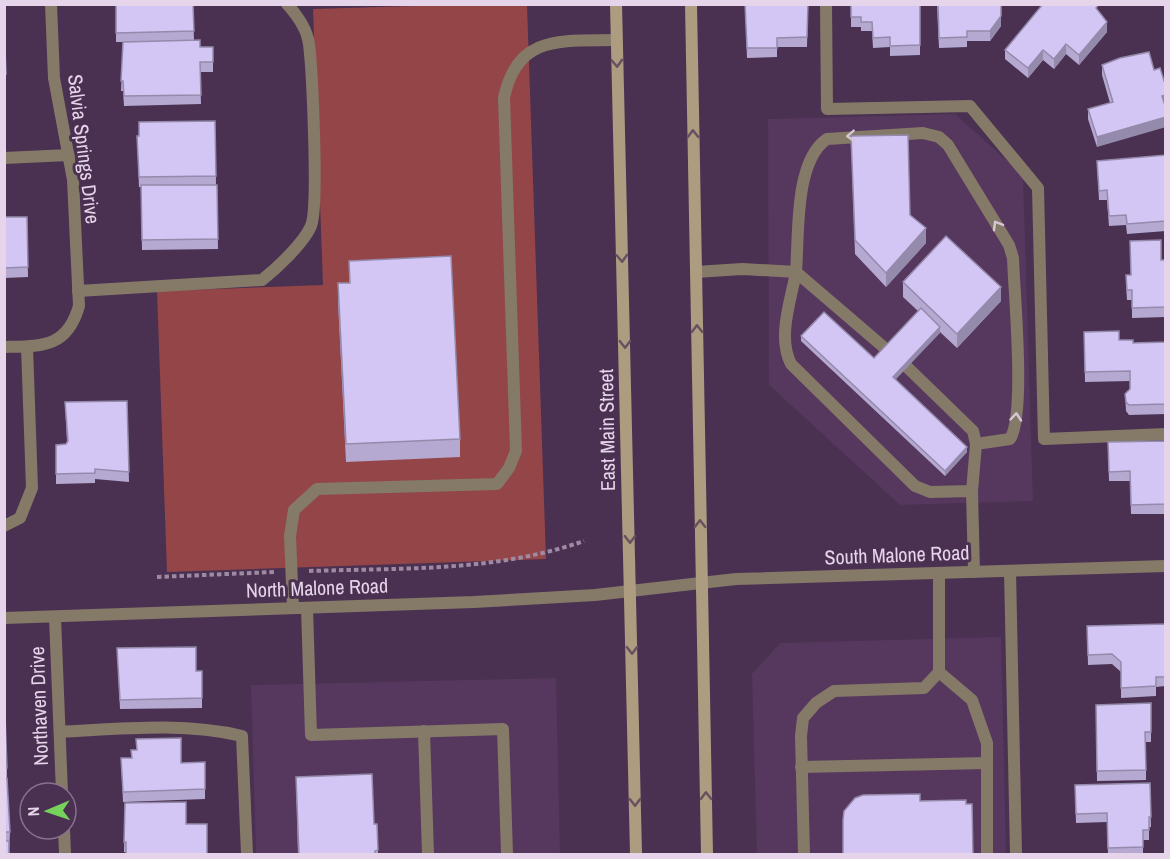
<svg xmlns="http://www.w3.org/2000/svg" width="1170" height="859" font-family="'Archivo Narrow',sans-serif">
<style>
.built{fill:#56375e}
.green{fill:#934548}
.lines{fill:none;stroke-linecap:round;stroke-linejoin:round}
.path{stroke:#9f8aa4;stroke-width:4;stroke-dasharray:4.5 3;stroke-linecap:butt}
.service{stroke:#857968;stroke-width:12}
.minor{stroke:#857968;stroke-width:12}
.tertiary{stroke:#857968;stroke-width:12}
.secondary{stroke:#ad9c80;stroke-width:12}
.wall{fill:#b5a9d2}
.shaded-wall{fill:#948aab}
.building{fill:#d3c5f4;stroke:#948aab;stroke-width:1.5}
.oneway{stroke:#68505f}
.oneway2{stroke:#d7c7d6}
.labels{text-anchor:middle;stroke-width:6;stroke-linejoin:round;paint-order:stroke}
.street-label{font-size:20px;fill:#e6d5ea;stroke:#4a3051}
</style>
<rect width="100%" height="100%" fill="#4a3051"/>
<g class="built">
<path d="M955 114 1023 175 1033 501 900 505 769 385 768 119Z"/>
<path d="M1001 637 1006 854H757L752 674 780 643Z"/>
<path d="M556 678 560 854H256L251 685Z"/>
</g>
<path class="green" d="M446 5H527L546 559 167 572 157 291 323 285 313 9Z"/>
<g class="lines">
<g class="path">
<path d="M309 571C401 568 495 572 584 541"/>
<path d="M157 577 274 572"/>
</g>
<g class="service">
<path d="M826 4 827 109 970 106 1038 188 1044 439 1166 434"/>
<path d="M4 158 69 155"/>
<path d="M696 272 742 269 796 272C791 300 777 337 791 364L915 486 930 492 972 491 974 572"/>
<path d="M78 291 262 280C277 268 303 244 311 226 319 208 312 69 309 44 307 29 297 15 287 4"/>
<path d="M887 350 796 272C799 236 794 161 827 139L923 133 939 137 948 145 1009 245 1013 258C1014 293 1026 415 1010 439L976 444"/>
<path d="M907 367 973 431 976 444 972 491"/>
<path d="M4 526 20 518 32 488 27 347"/>
<path d="M1010 571 1016 854"/>
<path d="M939 573V672L972 700 987 743V854"/>
<path d="M293 608 290 536 294 510 317 489 497 484 509 468 516 451 504 98C517 34 562 41 616 40"/>
<path d="M307 608 311 735 503 729 507 854"/>
<path d="M424 731 428 854"/>
<path d="M60 732C121 729 182 722 242 736L247 854"/>
<path d="M801 767 987 763"/>
<path d="M804 854 801 736 803 718 816 703 834 691 924 688 939 672"/>
</g>
<g class="minor">
<path d="M4 347C42 346 67 348 79 306L73 180 54 78 51 4"/>
<path d="M55 617 62 793"/>
<path d="M64 829 65 854"/>
</g>
<path class="tertiary" d="M4 618 474 602 595 595 736 579 1166 566"/>
<g class="secondary">
<path d="M616 4 636 854"/>
<path d="M691 4 707 854"/>
</g>
</g>
<g class="wall">
<path d="M116 4H193L194 41 200 47H213V72H200L201 104 124 106 123 91H121L123 42H116Z"/>
<path d="M745 4H808L807 47H777V57L747 58Z"/>
<path d="M851 4H920V55L890 56V47L873 48 872 31H861V27H851Z"/>
<path d="M937 4 1001 26 990 41H967V47L939 48Z"/>
<path d="M1099 13 1107 32 1079 65 1066 54 1054 69 1043 60 1028 78 1005 59V50Z"/>
<path d="M4 25 6 84H4Z"/>
<path d="M1102 65 1154 70 1166 87V105L1097 147 1088 119V109L1110 103 1102 75Z"/>
<path d="M215 121 216 185H217L218 249 142 250 141 187H139L137 136Z"/>
<path d="M851 136 910 215 926 243 886 287 855 254Z"/>
<path d="M1166 155V231L1127 234 1126 225 1109 226 1107 200H1099L1097 161Z"/>
<path d="M4 217H27L28 277 4 278Z"/>
<path d="M1161 260H1166V317L1132 318V300H1127L1126 285 1131 275Z"/>
<path d="M349 261 460 439V457L346 462 338 302V283H349Z"/>
<path d="M903 282 1001 301 957 348 940 332 895 380 967 452 945 476 801 341V336L874 358 918 311 903 297Z"/>
<path d="M1084 332 1133 343 1166 342V414L1129 415 1126 411 1125 394 1130 389V381L1085 382Z"/>
<path d="M127 401 129 482 95 479V483L56 484V445L66 444 67 442 65 402Z"/>
<path d="M1166 441V514H1131L1130 481H1109L1108 442Z"/>
<path d="M1166 624 1165 686 1156 687V696L1121 698V672L1112 664 1088 665 1087 626Z"/>
<path d="M117 648 196 671H202V708L120 709Z"/>
<path d="M1151 703V742H1146V780L1097 781 1096 705Z"/>
<path d="M4 715 7 768V778H4Z"/>
<path d="M121 758H131L181 763 205 762V799L123 802Z"/>
<path d="M296 777 374 824H377L378 855H298Z"/>
<path d="M4 778 10 832 9 854 4 855Z"/>
<path d="M1150 783 1151 827H1149V840H1143V855H1108L1107 822 1076 823 1075 785Z"/>
<path d="M125 803 186 824 126 852H124Z"/>
</g>
<g class="shaded-wall">
<path d="M1001 16V26L990 41V31Z"/>
<path d="M1107 22V32L1079 65V55Z"/>
<path d="M1066 44V54L1054 69V59Z"/>
<path d="M1043 50V60L1028 78V68Z"/>
<path d="M1166 95V105L1162 106V96Z"/>
<path d="M1166 117V127L1097 147V137Z"/>
<path d="M926 228V243L886 287V273Z"/>
<path d="M1001 287V301L957 348V334Z"/>
<path d="M940 327V333L893 382V377Z"/>
<path d="M967 447V452L945 476V471Z"/>
</g>
<g class="building">
<path d="M116 4H193L194 31 116 33Z"/>
<path d="M745 4H808L807 37 777 38V48H747Z"/>
<path d="M851 4H920V45L890 46V37L873 38 872 22H861V17H851Z"/>
<path d="M938 4H1001V16L990 31H967V37L939 38Z"/>
<path d="M1043 4H1099L1096 8 1107 22 1079 55 1066 44 1054 59 1043 50 1028 68 1005 50Z"/>
<path d="M4 25 6 74H4Z"/>
<path d="M200 40V47H213V62H200L201 95 124 96 123 81H121L123 42Z"/>
<path d="M1149 52 1154 70 1160 68 1166 87V95L1162 96 1166 109V117L1097 137 1088 109 1113 102 1102 65 1120 58Z"/>
<path d="M215 121 216 176 139 177 137 136H139V122Z"/>
<path d="M908 135 910 215 926 228 886 273 855 240 851 136Z"/>
<path d="M1166 155V221L1127 224 1126 215 1109 216 1107 190 1099 191 1097 161Z"/>
<path d="M141 185H217L218 239 142 240Z"/>
<path d="M4 217H27L28 267 4 268Z"/>
<path d="M946 236 1001 287 957 334 903 282Z"/>
<path d="M1161 240V260H1166V307L1132 308V290H1127L1126 275H1131L1130 241Z"/>
<path d="M451 256 460 439 346 444 338 283H350L349 261Z"/>
<path d="M921 308 940 327 893 377 967 447 945 471 801 336 824 312 874 358Z"/>
<path d="M1119 331V340H1133V343L1166 342V404L1129 405 1126 402 1125 394 1130 389V371L1085 372 1084 332Z"/>
<path d="M127 401 129 472 95 469V473L56 474V445L66 444 68 441 65 402Z"/>
<path d="M1166 441V504L1131 505 1130 471 1109 472 1108 442Z"/>
<path d="M1166 624V656H1165V677H1156V686L1121 688V662L1112 654 1088 655 1087 626Z"/>
<path d="M196 647V671H202V698L120 700 117 648Z"/>
<path d="M1151 703V732H1145L1146 770 1097 771 1096 705Z"/>
<path d="M4 715H5L7 768H4Z"/>
<path d="M181 738V763L205 762V789L123 792 121 758H132L131 750H137L136 739Z"/>
<path d="M372 774 374 824H377L378 850 375 851V855H299L296 777Z"/>
<path d="M4 778H7L10 832H4Z"/>
<path d="M1150 783 1151 817H1149V830H1143V847L1108 848 1107 813 1076 814 1075 785Z"/>
<path d="M920 794V801L966 800V804H972L973 855H843V820L844 811 855 798 863 795Z"/>
<path d="M186 802V824H207V855H126V842H124L125 803Z"/>
<path d="M4 841H9V854L12 855H4Z"/>
</g>
<defs><path id="oneway-chevron" d="M-2-3.5L2.5 0L-2 3.5" fill="none" stroke-width="1.6" stroke-linecap="round" stroke-linejoin="round" transform="scale(1.5)"/></defs>
<g class="oneway">
<use href="#oneway-chevron" transform="translate(617 63) rotate(88)"/>
<use href="#oneway-chevron" transform="translate(693 134) rotate(-91)"/>
<use href="#oneway-chevron" transform="translate(622 258) rotate(88)"/>
<use href="#oneway-chevron" transform="translate(697 329) rotate(-91)"/>
<use href="#oneway-chevron" transform="translate(625 344) rotate(89)"/>
<use href="#oneway-chevron" transform="translate(700 524) rotate(-91)"/>
<use href="#oneway-chevron" transform="translate(630 539) rotate(89)"/>
<use href="#oneway-chevron" transform="translate(632 650) rotate(89)"/>
<use href="#oneway-chevron" transform="translate(706 796) rotate(-91)"/>
<use href="#oneway-chevron" transform="translate(635 802) rotate(89)"/>
</g>
<g class="oneway2">
<use href="#oneway-chevron" transform="translate(851 136) rotate(177)"/>
<use href="#oneway-chevron" transform="translate(997 225) rotate(-120)"/>
<use href="#oneway-chevron" transform="translate(1016 417) rotate(-85)"/>
</g>
<g class="labels">
<g class="street-label">
<text transform="translate(84 149) rotate(83)" y="7">Salvia Springs Drive</text>
<text transform="translate(607 430) rotate(-91)" y="7">East Main Street</text>
<text transform="translate(897 555) rotate(-2)" y="7">South Malone Road</text>
<text transform="translate(317 588) rotate(-2)" y="7">North Malone Road</text>
<text transform="translate(39 706) rotate(-92)" y="7">Northaven Drive</text>
</g>
</g>
<rect width="1170" height="859" fill="none" stroke="#e6d5ea" stroke-width="12"/>
<g transform="translate(48 811) rotate(268)"><circle r="28" fill="#4a3051" stroke="#88728e" stroke-width="1.5"/>
<path d="M0-4.5L10 22L0 15L-10 22Z" fill="#76d25a"/>
<text y="-9" font-size="16" font-weight="bold" text-anchor="middle" fill="#e6d5ea">N</text>
</g>
</svg>
